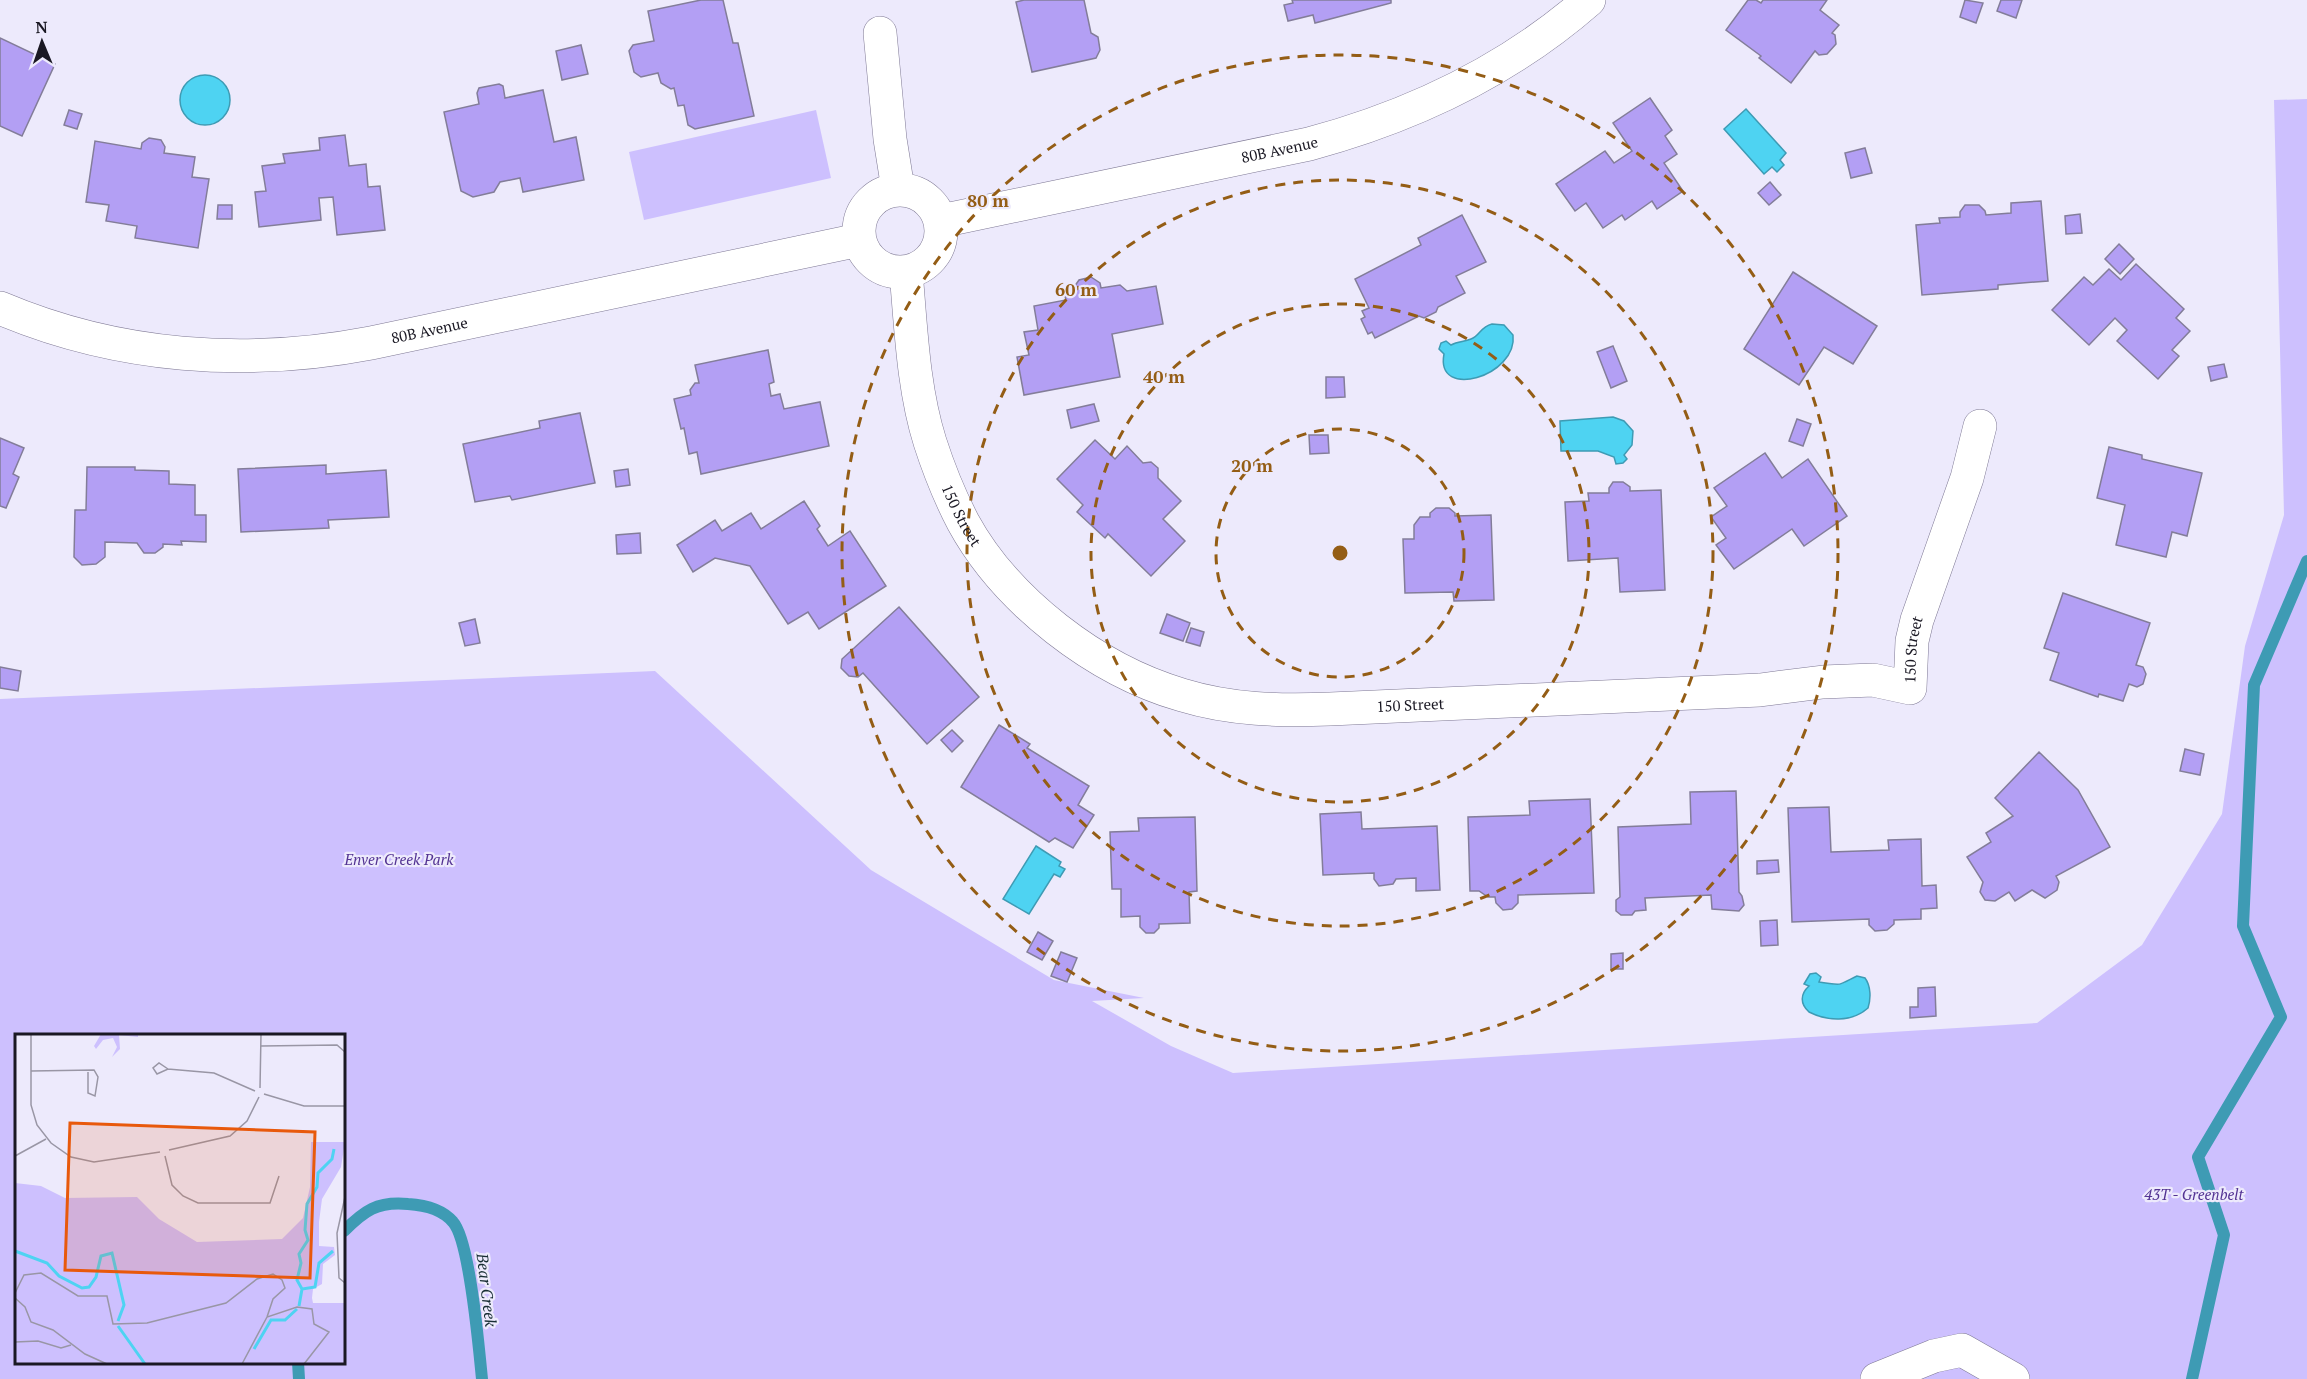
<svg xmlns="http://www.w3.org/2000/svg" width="2307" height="1379" font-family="'PT Serif',serif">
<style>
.green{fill:#cdc0fe;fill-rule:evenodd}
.water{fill:#4ed3f2;stroke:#3e9bb4;stroke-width:1.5}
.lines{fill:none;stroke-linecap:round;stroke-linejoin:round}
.stream{stroke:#3e9bb4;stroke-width:12}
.building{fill:#b39ff4;stroke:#837d99;stroke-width:1.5}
.minor-casing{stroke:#7e7894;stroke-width:34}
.minor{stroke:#fff;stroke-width:33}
.ring{fill:none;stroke:#945d15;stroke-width:3;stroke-dasharray:10 8}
.labels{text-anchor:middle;stroke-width:4.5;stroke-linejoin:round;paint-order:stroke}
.street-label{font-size:15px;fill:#1a1823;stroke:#edeafc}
.park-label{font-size:15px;font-style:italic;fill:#533393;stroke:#edeafc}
.water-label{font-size:16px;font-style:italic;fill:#182e34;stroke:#edeafc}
.inset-river{fill:none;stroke:#4ed3f2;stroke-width:3}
.inset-road{fill:none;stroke:#9996a5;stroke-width:1.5}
.view{fill:#e8590c;fill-opacity:0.15;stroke:#e8590c;stroke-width:3}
.inset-edge{fill:none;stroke:#1a1823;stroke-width:3}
.centre{fill:#945d15;stroke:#edeafc;stroke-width:3}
.ring-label{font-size:18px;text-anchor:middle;font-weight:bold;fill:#945d15;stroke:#edeafc;stroke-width:4.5;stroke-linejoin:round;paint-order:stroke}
</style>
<rect width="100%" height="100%" fill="#edeafc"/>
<g class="green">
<path d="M2307 99V1379H0V699L655 671 871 870 1054 980 1144 998 1092 1001 1171 1046 1233 1073 2037 1023 2142 945 2222 814 2245 646 2284 515 2274 100ZM16 1036H344V1362H16Z"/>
<path d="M816 110 831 178 644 220 629 152Z"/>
</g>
<g class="water">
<circle cx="205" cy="100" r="25"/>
<path d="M1746 109 1786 153 1780 160 1784 165 1777 172 1772 167 1764 174 1724 129Z"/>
<path d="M1492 324 1504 325 1513 335C1518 376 1435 401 1444 354L1439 349 1441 343 1446 341 1451 345C1458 341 1464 342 1471 339 1480 336 1480 327 1492 324Z"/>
<path d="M1613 417 1624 421 1633 431 1632 445 1624 455 1627 459 1623 463 1616 464 1614 457 1598 451H1561L1560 421Z"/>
<path d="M1036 846 1061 862 1059 866 1065 869 1060 877 1054 874 1029 914 1003 899Z"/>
<path d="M1816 973 1821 977 1819 982C1843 985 1835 987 1857 976L1865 978C1871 986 1871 999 1868 1008 1851 1023 1827 1021 1809 1012 1800 1004 1800 994 1809 986L1804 984 1810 974Z"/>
</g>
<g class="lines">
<g class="stream">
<path d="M344 1231C364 1211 377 1201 408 1204 424 1205 442 1209 453 1222 470 1241 479 1350 482 1379"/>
<path d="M298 1362 299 1379"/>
<path d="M2192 1379 2224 1235 2198 1157 2281 1017 2243 926 2254 685 2307 561"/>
</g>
</g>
<g class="building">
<path d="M701 0H723L733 43H738L754 116 695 129 688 125 684 105 678 106 674 88 671 89 661 83 658 73 641 77 634 72 629 51 633 45 654 41 648 11Z"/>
<path d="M1024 0H1084L1091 33 1098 37 1100 50 1096 58 1032 72 1016 2Z"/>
<path d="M1292 0H1391V3L1315 23 1313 15 1288 21 1284 5 1293 3Z"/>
<path d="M1748 0H1756L1761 3 1763 0H1827L1820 10 1839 25 1832 33 1835 35 1836 44 1827 54 1819 55 1815 51 1791 83 1759 58 1761 56 1726 30Z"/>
<path d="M1965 0 1983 3 1976 23 1960 17Z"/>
<path d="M2001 0H2022L2016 18 1997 11Z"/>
<path d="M0 38 55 64 22 136 0 126Z"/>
<path d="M581 45 588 74 562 80 556 51Z"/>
<path d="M499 84 503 86 505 98 543 90 554 142 576 137 584 180 523 192 520 178 500 182 494 192 473 197 461 191 444 112 479 104 477 93 479 88Z"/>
<path d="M1650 98 1672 130 1665 136 1677 154 1664 163 1683 191 1657 209 1652 201 1625 220 1622 215 1603 228 1586 203 1575 211 1556 184 1605 151 1614 163 1632 151 1613 123Z"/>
<path d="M69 110 82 114 77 129 64 125Z"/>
<path d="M345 135 349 166 366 164 368 187 380 186 385 230 337 235 333 197 319 198 321 220 259 227 255 192 266 191 262 166 285 163 283 154 320 150 319 138Z"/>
<path d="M149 138 161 140 165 147 164 153 195 157 192 177 209 179 198 248 135 238 137 226 106 221 109 205 86 202 95 141 141 149 142 143Z"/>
<path d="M1865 148 1872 173 1851 178 1845 153Z"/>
<path d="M1770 182 1781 195 1769 205 1758 193Z"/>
<path d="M2041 201 2048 281 1998 285V289L1922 295 1916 225 1940 223 1939 218 1960 217V212L1965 205H1979L1985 211 1986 215 2011 213V203Z"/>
<path d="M218 205H232V219H217Z"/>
<path d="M2080 214 2082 233 2066 234 2065 216Z"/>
<path d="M1462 215 1486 262 1456 276 1465 293 1438 307 1436 312 1424 318 1419 316 1375 338 1372 332 1368 334 1361 319 1365 317 1362 311 1369 308 1355 279 1421 245 1418 238Z"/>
<path d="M2119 244 2134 259 2120 274 2105 259Z"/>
<path d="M2136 264 2184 309 2176 318 2190 331 2172 350 2179 356 2158 379 2117 341 2127 330 2115 318 2089 345 2052 310 2084 277 2093 285 2109 269 2121 280Z"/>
<path d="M1793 272 1877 326 1853 364 1824 347 1799 385 1744 349Z"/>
<path d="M1091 277 1100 283 1101 288 1120 285 1127 291 1156 286 1163 324 1112 334 1120 377 1024 395 1017 357 1029 355 1024 332 1038 330 1034 306 1066 300 1065 296 1072 294V290L1079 280Z"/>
<path d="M1613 346 1627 381 1611 388 1597 352Z"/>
<path d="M768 350 774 382 769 384 771 396 780 394 784 409 820 402 829 446 701 474 697 452 689 454 684 428 681 429 674 399 691 395 690 390 695 383H699L695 365Z"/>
<path d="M2224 364 2227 377 2211 381 2208 367Z"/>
<path d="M1326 377H1344L1345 397 1326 398Z"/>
<path d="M1094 404 1099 421 1071 428 1067 410Z"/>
<path d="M580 413 595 483 512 500 510 496 475 502 463 444 540 428 539 421Z"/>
<path d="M1797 419 1811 424 1803 446 1789 441Z"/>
<path d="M1309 435H1328L1329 453 1310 454Z"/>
<path d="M0 438 24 448 13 474 19 477 6 508 0 506Z"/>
<path d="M1095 440 1115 459 1127 446 1143 463 1151 462 1158 468V478L1181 501 1163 519 1185 541 1151 576 1108 534 1105 538 1077 512 1083 505 1057 479Z"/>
<path d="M2109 447 2142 455V459L2202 473 2187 536 2172 532 2166 557 2116 545 2125 505 2097 498Z"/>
<path d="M1765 453 1782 478 1808 459 1847 516 1804 546 1792 529 1734 569 1716 545 1726 538 1711 517 1727 506 1714 488Z"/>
<path d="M326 465V474L386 470 389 517 328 520 329 528 241 532 238 469Z"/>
<path d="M87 467H135V470L169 471V484L195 485V515H206V542L181 541 182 545 163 544V547L155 553H144L137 543 105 542V557L96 564 82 565 74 557 75 510H86Z"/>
<path d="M628 469 630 485 616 487 614 471Z"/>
<path d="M1613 482H1623L1630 487V491L1661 490 1665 590 1620 592 1618 558 1568 561 1565 502 1589 501 1588 493H1609V488Z"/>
<path d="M804 501 820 526 817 529 828 546 850 531 886 586 819 629 808 612 788 624 750 566 715 558 693 572 677 545 715 520 722 531 751 513 761 529Z"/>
<path d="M1436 508H1449L1455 513V516L1491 515 1494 600 1454 601 1453 592 1405 593 1403 539H1414V525L1420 517H1430V513Z"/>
<path d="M640 533 641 553 617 554 616 535Z"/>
<path d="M2063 593 2150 623 2136 665 2143 667 2146 674 2143 684 2137 687 2129 684 2123 701 2099 694 2098 697 2050 680 2059 653 2044 648Z"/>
<path d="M899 607 979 697 927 744 863 673 858 677 849 676 841 668 842 659Z"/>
<path d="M1167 614 1190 623 1183 641 1160 633Z"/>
<path d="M475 619 480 643 465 646 459 623Z"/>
<path d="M1191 628 1204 632 1200 646 1186 642Z"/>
<path d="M0 667 21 671 18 691 0 688Z"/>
<path d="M999 725 1030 744 1027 748 1089 786 1078 805 1094 815 1073 848 1055 838 1049 842 961 787Z"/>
<path d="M952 730 963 741 952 752 941 740Z"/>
<path d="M2185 749 2204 754 2200 775 2180 771Z"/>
<path d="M2039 752 2078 790 2110 847 2056 876 2059 882 2057 890 2045 898 2032 890 2015 901 2009 892 1995 901 1985 900 1980 892 1983 882 1967 857 1991 842 1986 833 2013 816 1995 798Z"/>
<path d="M1736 791 1739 892 1742 896 1744 905 1739 911 1712 909 1711 895 1645 898 1646 910 1635 911 1632 915H1621L1616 911V900L1620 897 1618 827 1691 824 1690 792Z"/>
<path d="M1590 799 1594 893 1518 895V903L1512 909 1503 910 1496 903 1495 897H1488L1479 891H1470L1468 817 1530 815 1529 801Z"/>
<path d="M1829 807 1831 852 1889 850 1888 840 1921 839 1922 886 1936 885 1937 908 1921 909V919L1894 920V924L1887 930 1875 931 1869 925V919L1792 922 1788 808Z"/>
<path d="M1361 812 1362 829 1437 826 1440 890 1416 891V878L1396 879 1393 884 1379 886 1374 879V873L1323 875 1320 814Z"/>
<path d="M1195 817 1197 891 1189 892 1190 923 1159 924V928L1154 933H1146L1140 927V916L1121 917V889H1112L1110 832 1139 831 1138 818Z"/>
<path d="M1778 860 1779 872 1757 874V861Z"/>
<path d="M1777 920 1778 945 1761 946 1760 921Z"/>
<path d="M1038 932 1053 941 1042 960 1027 952Z"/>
<path d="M1061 952 1077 958 1067 982 1051 976Z"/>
<path d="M1623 953V969H1611V954Z"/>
<path d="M1935 987 1936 1016 1910 1018V1007H1918V988Z"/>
</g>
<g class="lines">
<g class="minor-casing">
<g id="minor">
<path d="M880 33 890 139 898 189"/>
<circle cx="900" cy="231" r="41"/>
<path id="s1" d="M941 221 1309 144C1413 116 1508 71 1589 0"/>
<path id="s2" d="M906 272C911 328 913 388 930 442 939 470 950 497 963 522 1006 601 1096 670 1182 695 1231 710 1280 711 1330 709L1760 690 1823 682 1873 680 1910 688 1912 641 1917 620 1967 478 1980 426"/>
<path id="s3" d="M0 308C118 358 246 367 371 343L859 240"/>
<path d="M1877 1379 1934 1356 1962 1350 2013 1379"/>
</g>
</g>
<use href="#minor" class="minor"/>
</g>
<g class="ring">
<circle cx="1340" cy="553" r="124"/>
<circle cx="1340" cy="553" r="249"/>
<circle cx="1340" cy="553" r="373"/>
<circle cx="1340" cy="553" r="498"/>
</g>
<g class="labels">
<g class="street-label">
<text dy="5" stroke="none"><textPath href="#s1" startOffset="346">80B Avenue</textPath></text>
<text dy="5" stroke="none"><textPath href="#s3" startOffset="438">80B Avenue</textPath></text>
<text dy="5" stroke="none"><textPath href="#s2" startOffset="252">150 Street</textPath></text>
<text dy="5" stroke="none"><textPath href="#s2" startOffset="1314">150 Street</textPath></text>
<text dy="5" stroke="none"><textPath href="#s2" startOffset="774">150 Street</textPath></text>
</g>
<g class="park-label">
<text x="399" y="865">Enver Creek Park</text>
<text x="2194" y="1200">43T - Greenbelt</text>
</g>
<g class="water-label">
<text transform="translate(487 1290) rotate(83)" y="6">Bear Creek</text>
</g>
</g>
<g transform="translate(15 1034)">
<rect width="330" height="330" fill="#edeafc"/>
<path d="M86 0H123V3L104 1 105 15 97 23 102 13 98 4 88 6 81 15 79 12ZM296 108H330L326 133 307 165 304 188V212L319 213 320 221 308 230 307 250 298 255 297 264 298 269H330V330H0V149L26 152 50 164 122 163 144 185 182 208 267 205 288 184 295 153Z" fill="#cdc0fe"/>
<path class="inset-river" d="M0 217 32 229 44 242 67 254 74 253 81 243 86 222 97 219 109 271 103 287M287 255 282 246 286 229 284 220 293 206 290 196 292 170 302 153 303 139 317 125 319 115M284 272 287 255 300 253 304 229 318 217M103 292 130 330M239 315 256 286H270L282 275"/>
<path class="inset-road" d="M16 0V71L22 91 36 109 56 123 79 128 145 118M246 12 322 11 330 18M153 35 144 29 138 34 142 40 153 35 199 39 240 57M16 37 79 36 83 43 80 62 73 59V38M245 54 246 0M249 60 289 72H330M154 116 215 102 232 87 244 63M0 122 31 105M150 122 157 151 168 162 183 169H255L264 142M330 163 322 199 324 244 330 249M0 259 9 241 26 239 63 262H92L98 290 132 289 211 269 242 245 258 240 267 246 270 254 258 265 252 283M0 264 10 273 16 288 38 296 70 320 92 330M0 308 23 307 46 314 56 311M227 330 252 283 282 273 297 275 299 290 314 298 289 330"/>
<path class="view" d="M55 89 300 98 295 244 50 236Z"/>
<rect width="330" height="330" class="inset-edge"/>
</g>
<circle cx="1340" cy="553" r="9" class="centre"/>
<g class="ring-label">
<text x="988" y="207">80 m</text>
<text x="1076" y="296">60 m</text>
<text x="1164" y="383">40 m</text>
<text x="1252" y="472">20 m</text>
</g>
<g transform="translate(42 42) rotate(358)" stroke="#edeafc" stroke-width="4.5" paint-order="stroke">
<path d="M0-4.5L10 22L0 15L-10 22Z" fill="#1a1823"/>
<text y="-9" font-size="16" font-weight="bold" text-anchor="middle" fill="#1a1823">N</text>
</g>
</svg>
